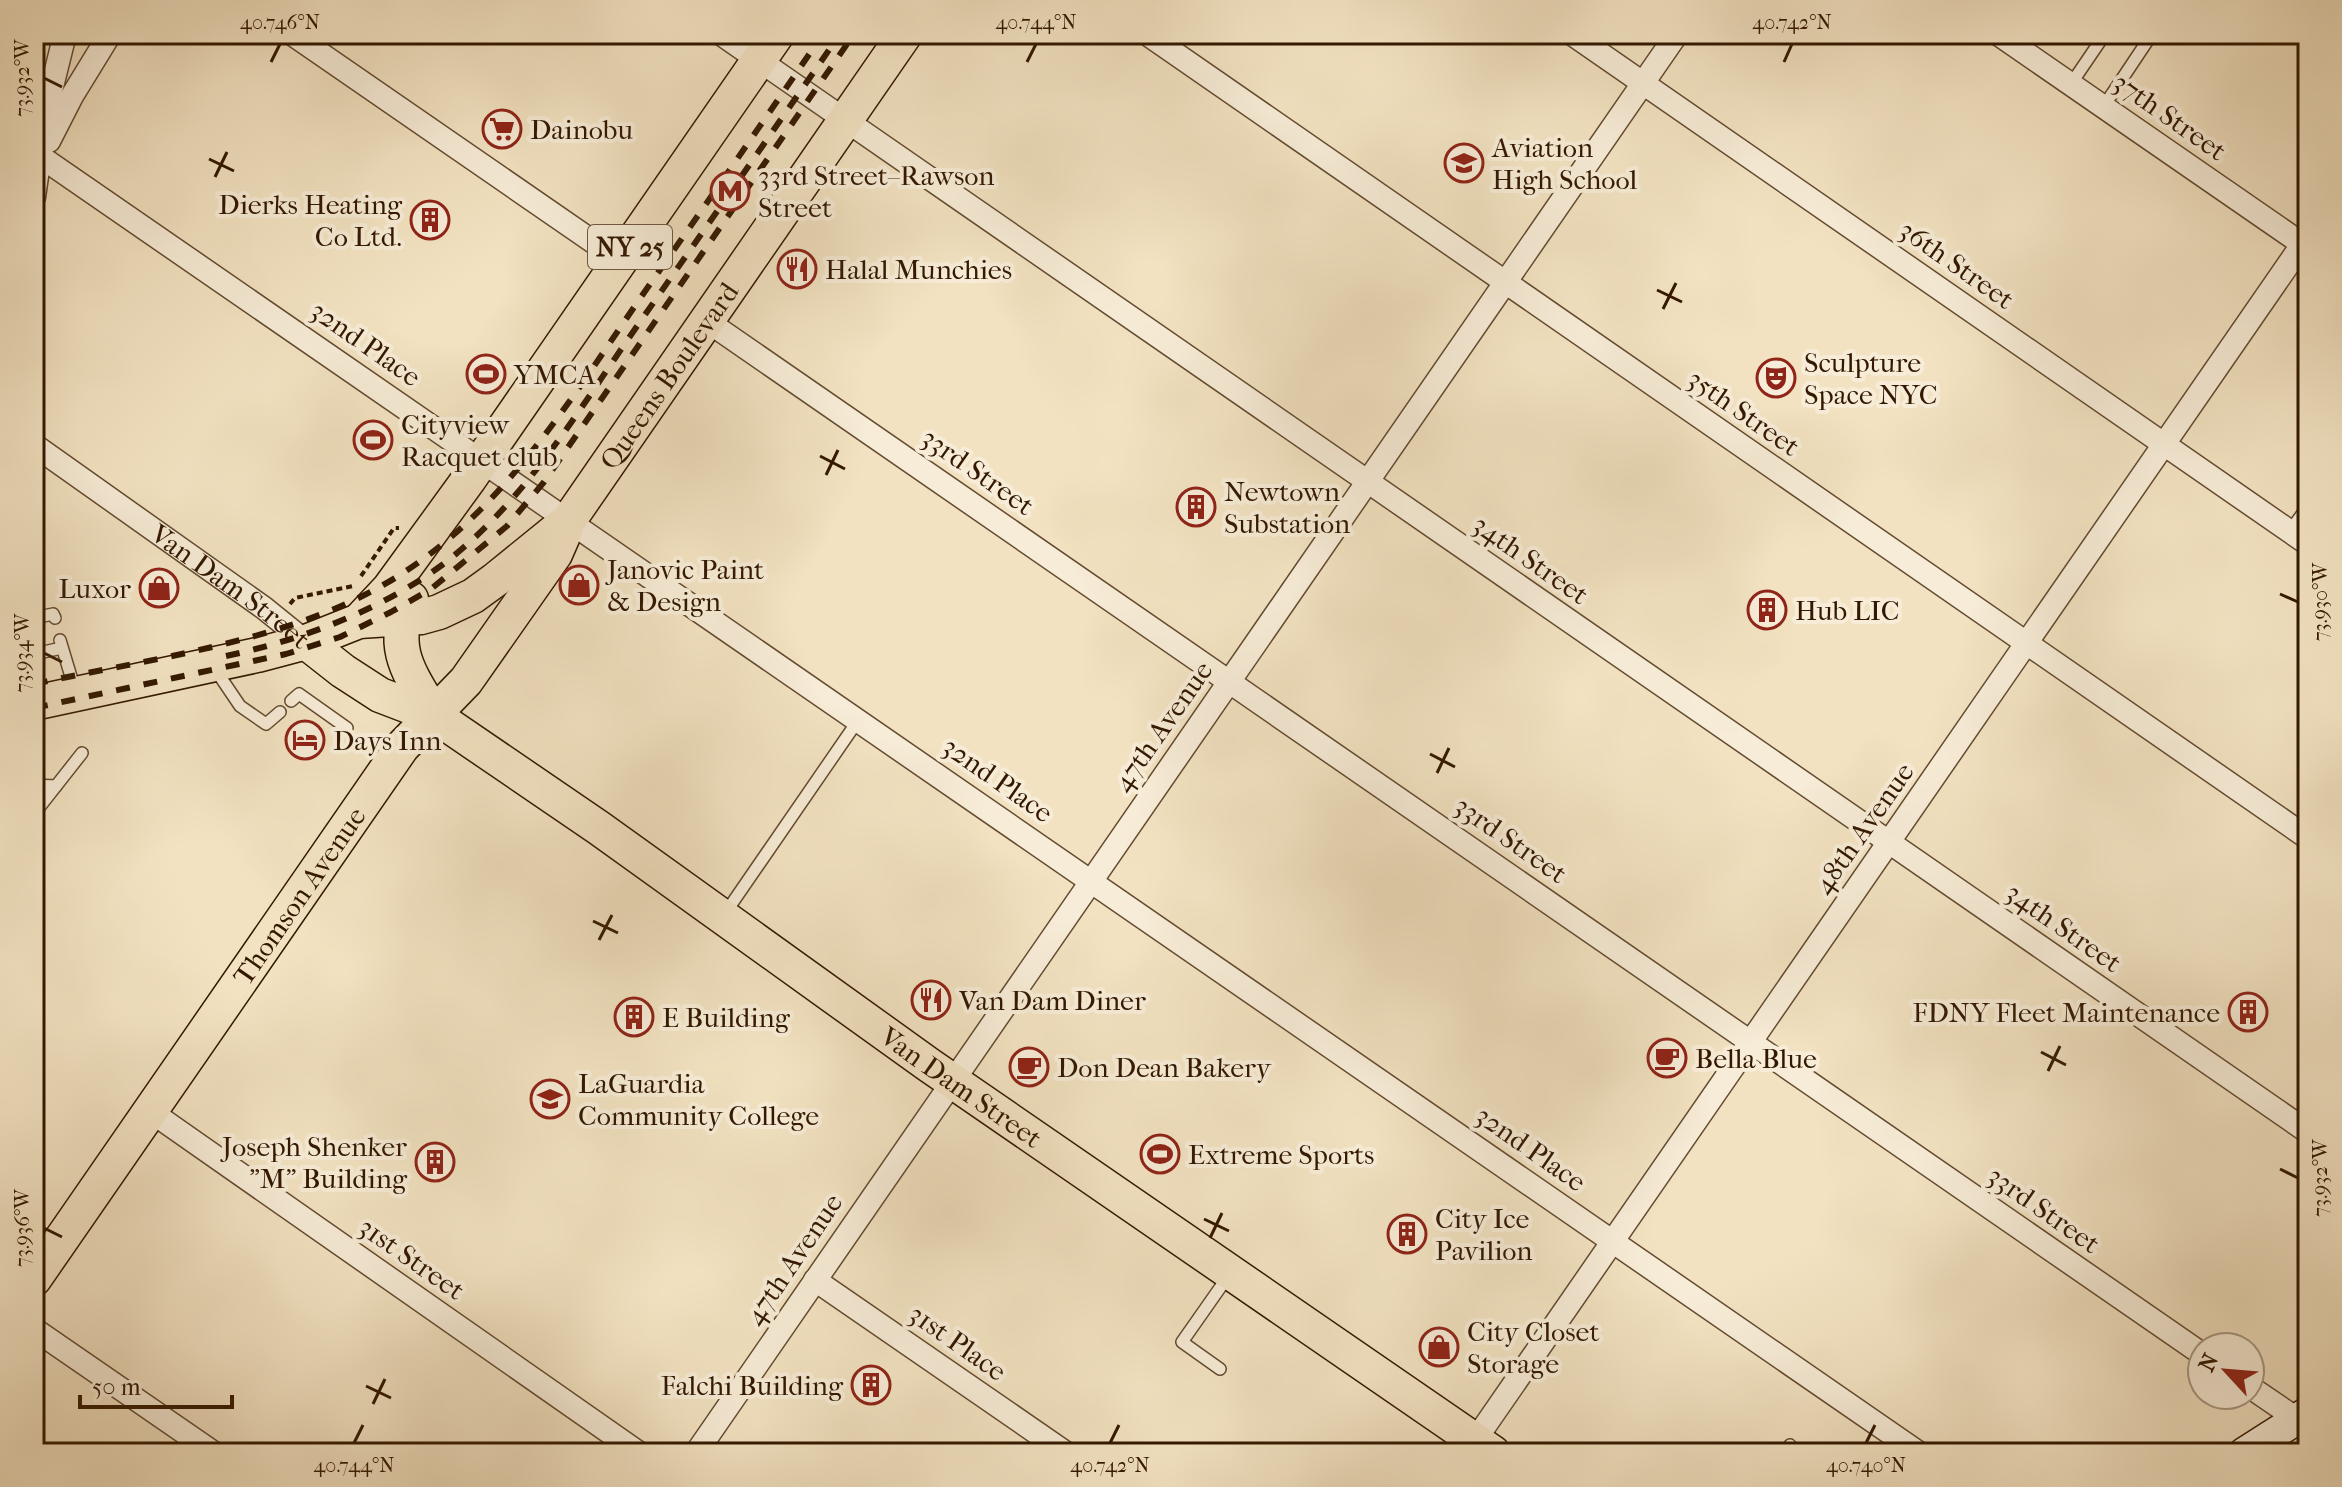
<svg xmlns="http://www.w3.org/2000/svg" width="2342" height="1487" font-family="'IM FELL French Canon',serif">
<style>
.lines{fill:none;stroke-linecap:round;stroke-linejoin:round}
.lane-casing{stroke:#634a30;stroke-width:14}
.street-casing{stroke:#634a30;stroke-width:25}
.secondary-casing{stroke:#331800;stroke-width:33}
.primary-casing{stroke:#331800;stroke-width:37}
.path{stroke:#331800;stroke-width:4;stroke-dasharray:6 4;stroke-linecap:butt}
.lane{stroke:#f7ecd7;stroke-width:11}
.street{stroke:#f7ecd7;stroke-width:22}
.secondary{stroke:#f7ecd7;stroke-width:30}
.primary{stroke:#f2e2c1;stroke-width:34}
.rail{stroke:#331800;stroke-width:6;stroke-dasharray:14 14;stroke-linecap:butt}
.ticks{fill:none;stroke:#331800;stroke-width:3}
.labels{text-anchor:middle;stroke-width:8;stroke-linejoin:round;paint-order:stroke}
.shield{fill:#f7ecd7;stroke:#6e5840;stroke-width:2}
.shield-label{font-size:26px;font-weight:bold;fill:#331800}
.street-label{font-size:28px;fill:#331800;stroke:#f7ecd7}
.poi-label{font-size:28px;fill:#331800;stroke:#f7ecd7;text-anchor:start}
.neatline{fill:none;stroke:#331800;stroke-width:3}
.ticks-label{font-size:20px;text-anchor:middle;fill:#331800}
</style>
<rect width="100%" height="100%" fill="#f2e2c1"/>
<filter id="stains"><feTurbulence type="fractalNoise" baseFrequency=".0025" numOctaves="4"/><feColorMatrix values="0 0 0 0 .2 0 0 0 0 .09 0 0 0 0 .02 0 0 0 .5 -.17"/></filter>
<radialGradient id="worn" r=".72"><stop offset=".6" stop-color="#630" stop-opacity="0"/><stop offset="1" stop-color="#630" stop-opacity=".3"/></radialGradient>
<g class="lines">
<g class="lane-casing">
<g id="lane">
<path d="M2071 84 2105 34"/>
<path d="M2104 106 2152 34"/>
<path d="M2290 531 2308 506"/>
<path d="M34 618 53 614 55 618"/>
<path d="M60 640 75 690"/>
<path d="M34 654 62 648"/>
<path d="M215 669 240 706 266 724 280 712"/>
<path d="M291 701 299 694 347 728"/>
<path d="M34 785 56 786"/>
<path d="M34 814 82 753"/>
<path d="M724 915 859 719"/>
<path d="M1220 1369 1182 1342 1229 1275"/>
<path d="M1784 1453 1790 1445"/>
</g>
</g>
<g class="street-casing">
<g id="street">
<path d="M292 34 621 261"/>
<path d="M721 34 2308 1132"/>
<path d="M1147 34 2308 838"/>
<path d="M1572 34 2308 544"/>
<path d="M1998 34 2308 248"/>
<path d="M49 141 72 96 110 34"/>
<path d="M41 157 1919 1453"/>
<path d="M34 197 47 107 65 34"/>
<path d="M707 321 2202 1354"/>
<path id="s1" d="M34 445 264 608 306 642"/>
<path d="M150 1111 639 1453"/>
<path d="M815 1280 1066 1453"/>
<path d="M34 1329 214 1453"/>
<path d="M2250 1387 2297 1419"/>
<path d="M1469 1449 2308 236"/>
<path d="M696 1453 1677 34"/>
</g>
</g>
<g class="secondary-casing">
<path id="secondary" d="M2244 1453 2308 1412"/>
</g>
<g class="primary-casing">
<g id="primary">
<path d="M411 599C388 648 410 674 435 716"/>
<path d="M359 621 389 589 469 479 777 34"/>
<path id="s2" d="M306 642 343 671 380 695 435 716 599 828 929 1065 1493 1453"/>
<path id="s3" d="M34 703 257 655 306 642 359 621 421 617 439 612 473 596 495 580 569 520 905 34"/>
<path id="s4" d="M34 1279 402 747 466 681 555 554 565 531"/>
</g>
</g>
<g class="path">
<path d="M34 36V34"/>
<path d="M361 576 394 528H399"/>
<path d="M290 604 295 598 353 586"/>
</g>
<use href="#lane" class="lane"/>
<use href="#street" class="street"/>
<use href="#secondary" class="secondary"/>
<use href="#primary" class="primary"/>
<g class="rail">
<path d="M226 656C301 640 379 611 442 565 523 504 576 414 633 332 702 233 771 134 840 34"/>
<path d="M34 684C144 660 277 643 376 589 496 524 566 406 641 297 702 210 763 122 823 34"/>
<path d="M34 708 286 654 340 637 391 612 431 589 507 526 544 482 854 34"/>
</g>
</g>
<path class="ticks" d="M271 62 280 44M1027 62 1036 44M1784 62 1792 44M44 78 62 87M209 159 234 171M215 177 227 152M1657 290 1682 302M1663 309 1676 283M820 456 845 469M826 475 838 450M2280 594 2298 602M44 653 62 662M1430 754 1455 767M1437 773 1449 748M593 921 618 933M599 940 612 915M2041 1052 2066 1065M2048 1071 2060 1046M2280 1169 2298 1178M1204 1219 1229 1231M44 1228 62 1237M1210 1238 1222 1213M366 1386 391 1398M373 1404 385 1379M354 1443 363 1425M1110 1443 1119 1425M1866 1443 1875 1425"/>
<defs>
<g id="supermarket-ring" transform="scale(2)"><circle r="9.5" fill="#f7ecd7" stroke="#8f2418" stroke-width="1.5"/><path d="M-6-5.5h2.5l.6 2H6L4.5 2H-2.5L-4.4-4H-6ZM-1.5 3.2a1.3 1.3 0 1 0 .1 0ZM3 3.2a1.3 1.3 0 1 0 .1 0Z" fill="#8f2418"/></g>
<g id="school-ring" transform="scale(2)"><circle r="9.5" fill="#f7ecd7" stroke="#8f2418" stroke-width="1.5"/><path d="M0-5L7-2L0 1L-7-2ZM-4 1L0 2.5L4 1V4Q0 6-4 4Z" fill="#8f2418"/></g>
<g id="metro-ring" transform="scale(2)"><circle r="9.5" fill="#f7ecd7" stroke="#8f2418" stroke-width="1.5"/><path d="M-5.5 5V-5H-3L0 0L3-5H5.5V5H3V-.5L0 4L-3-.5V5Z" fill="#8f2418"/></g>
<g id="building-ring" transform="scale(2)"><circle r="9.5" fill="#f7ecd7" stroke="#8f2418" stroke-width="1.5"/><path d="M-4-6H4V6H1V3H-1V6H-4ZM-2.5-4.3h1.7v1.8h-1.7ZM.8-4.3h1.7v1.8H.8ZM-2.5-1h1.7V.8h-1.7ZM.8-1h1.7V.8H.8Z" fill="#8f2418"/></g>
<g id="restaurant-ring" transform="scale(2)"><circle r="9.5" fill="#f7ecd7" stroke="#8f2418" stroke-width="1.5"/><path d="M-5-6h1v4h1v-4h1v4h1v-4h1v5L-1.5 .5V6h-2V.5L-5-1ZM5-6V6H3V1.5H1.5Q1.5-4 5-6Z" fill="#8f2418"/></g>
<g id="stadium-ring" transform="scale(2)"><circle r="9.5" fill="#f7ecd7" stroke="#8f2418" stroke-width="1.5"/><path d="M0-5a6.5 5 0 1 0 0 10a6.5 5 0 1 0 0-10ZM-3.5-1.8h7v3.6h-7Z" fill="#8f2418"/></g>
<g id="theatre-ring" transform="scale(2)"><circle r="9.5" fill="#f7ecd7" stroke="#8f2418" stroke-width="1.5"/><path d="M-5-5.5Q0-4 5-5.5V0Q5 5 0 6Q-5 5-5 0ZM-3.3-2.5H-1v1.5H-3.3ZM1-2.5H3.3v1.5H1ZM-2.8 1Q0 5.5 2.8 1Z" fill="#8f2418"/></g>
<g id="shop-ring" transform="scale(2)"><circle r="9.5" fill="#f7ecd7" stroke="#8f2418" stroke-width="1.5"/><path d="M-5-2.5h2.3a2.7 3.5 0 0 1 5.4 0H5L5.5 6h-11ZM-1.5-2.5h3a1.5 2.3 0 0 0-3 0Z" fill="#8f2418"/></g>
<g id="hotel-ring" transform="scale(2)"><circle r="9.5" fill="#f7ecd7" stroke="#8f2418" stroke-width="1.5"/><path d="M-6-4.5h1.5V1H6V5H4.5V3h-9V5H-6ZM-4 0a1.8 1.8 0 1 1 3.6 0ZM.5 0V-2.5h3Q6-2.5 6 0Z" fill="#8f2418"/></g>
<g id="cafe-ring" transform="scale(2)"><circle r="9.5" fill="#f7ecd7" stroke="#8f2418" stroke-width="1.5"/><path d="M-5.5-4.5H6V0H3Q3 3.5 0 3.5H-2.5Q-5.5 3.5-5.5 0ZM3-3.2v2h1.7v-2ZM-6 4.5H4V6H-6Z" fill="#8f2418"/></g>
<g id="university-ring" transform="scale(2)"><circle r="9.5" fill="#f7ecd7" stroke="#8f2418" stroke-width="1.5"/><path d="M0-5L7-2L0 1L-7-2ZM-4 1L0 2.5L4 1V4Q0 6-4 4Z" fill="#8f2418"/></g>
</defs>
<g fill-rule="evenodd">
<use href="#supermarket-ring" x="502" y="129"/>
<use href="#school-ring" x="1464" y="163"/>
<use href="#metro-ring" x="730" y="191"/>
<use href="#building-ring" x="430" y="220"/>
<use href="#restaurant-ring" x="797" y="269"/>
<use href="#stadium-ring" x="486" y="374"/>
<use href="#theatre-ring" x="1776" y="378"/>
<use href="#stadium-ring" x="373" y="440"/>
<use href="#building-ring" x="1196" y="507"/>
<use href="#shop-ring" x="579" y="585"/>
<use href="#shop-ring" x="159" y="588"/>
<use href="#building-ring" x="1767" y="610"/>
<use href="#hotel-ring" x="305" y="740"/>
<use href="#restaurant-ring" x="931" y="1000"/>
<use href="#building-ring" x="2248" y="1012"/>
<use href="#building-ring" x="634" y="1017"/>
<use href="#cafe-ring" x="1667" y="1058"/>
<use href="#cafe-ring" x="1029" y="1067"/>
<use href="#university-ring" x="550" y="1099"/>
<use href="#stadium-ring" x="1160" y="1154"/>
<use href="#building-ring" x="435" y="1162"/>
<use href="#building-ring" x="1407" y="1234"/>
<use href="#shop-ring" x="1439" y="1347"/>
<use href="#building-ring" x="871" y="1385"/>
</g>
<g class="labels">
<rect class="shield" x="588" y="225" width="84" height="44" rx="6"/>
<g class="shield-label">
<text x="630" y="256">NY 25</text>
</g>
<g class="street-label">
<text transform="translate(2170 116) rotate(35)" y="10">37th Street</text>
<text transform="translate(1957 264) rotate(35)" y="10">36th Street</text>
<text transform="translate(366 343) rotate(35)" y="10">32nd Place</text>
<text dy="10" stroke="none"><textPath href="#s3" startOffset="752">Queens Boulevard</textPath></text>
<text transform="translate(1744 412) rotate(35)" y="10">35th Street</text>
<text transform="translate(978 471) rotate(35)" y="10">33rd Street</text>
<text transform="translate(1531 559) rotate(35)" y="10">34th Street</text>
<text dy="10" stroke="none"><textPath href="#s1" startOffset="242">Van Dam Street</textPath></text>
<text transform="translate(1162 726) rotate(-55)" y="10">47th Avenue</text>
<text transform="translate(998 779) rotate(35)" y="10">32nd Place</text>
<text transform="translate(1863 828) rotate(-55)" y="10">48th Avenue</text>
<text transform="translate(1511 839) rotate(35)" y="10">33rd Street</text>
<text dy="10" stroke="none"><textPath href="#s4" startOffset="466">Thomson Avenue</textPath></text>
<text transform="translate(2064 927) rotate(35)" y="10">34th Street</text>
<text dy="10" stroke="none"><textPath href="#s2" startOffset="794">Van Dam Street</textPath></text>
<text transform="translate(1531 1148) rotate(35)" y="10">32nd Place</text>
<text transform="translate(2044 1209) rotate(35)" y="10">33rd Street</text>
<text transform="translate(412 1258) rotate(35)" y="10">31st Street</text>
<text transform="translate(793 1259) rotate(-56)" y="10">47th Avenue</text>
<text transform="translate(958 1342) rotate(35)" y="10">31st Place</text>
</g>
<g class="poi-label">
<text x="530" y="139">Dainobu</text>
<text x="1492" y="157">Aviation<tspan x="1492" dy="32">High School</tspan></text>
<text x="758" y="185">33rd Street–Rawson<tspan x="758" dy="32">Street</tspan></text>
<text x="402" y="214" text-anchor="end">Dierks Heating<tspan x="402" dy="32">Co Ltd.</tspan></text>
<text x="825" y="279">Halal Munchies</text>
<text x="1804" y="372">Sculpture<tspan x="1804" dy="32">Space NYC</tspan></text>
<text x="514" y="384">YMCA</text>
<text x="401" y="434">Cityview<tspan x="401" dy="32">Racquet club</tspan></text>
<text x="1224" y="501">Newtown<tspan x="1224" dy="32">Substation</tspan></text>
<text x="607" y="579">Janovic Paint<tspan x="607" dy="32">&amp; Design</tspan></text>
<text x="131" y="598" text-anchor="end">Luxor</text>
<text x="1795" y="620">Hub LIC</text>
<text x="333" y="750">Days Inn</text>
<text x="959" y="1010">Van Dam Diner</text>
<text x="2220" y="1022" text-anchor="end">FDNY Fleet Maintenance</text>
<text x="662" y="1027">E Building</text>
<text x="1695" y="1068">Bella Blue</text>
<text x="1057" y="1077">Don Dean Bakery</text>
<text x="578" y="1093">LaGuardia<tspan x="578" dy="32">Community College</tspan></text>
<text x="407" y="1156" text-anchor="end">Joseph Shenker<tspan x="407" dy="32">"M" Building</tspan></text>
<text x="1188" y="1164">Extreme Sports</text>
<text x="1435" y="1228">City Ice<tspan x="1435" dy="32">Pavilion</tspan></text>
<text x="1467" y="1341">City Closet<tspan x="1467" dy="32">Storage</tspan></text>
<text x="843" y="1395" text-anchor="end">Falchi Building</text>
</g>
</g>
<rect width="2342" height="1487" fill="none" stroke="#f2e2c1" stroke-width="88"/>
<g transform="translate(2226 1371) rotate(296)"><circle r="38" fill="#f7ecd7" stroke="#a99781" stroke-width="2"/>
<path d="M0-6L14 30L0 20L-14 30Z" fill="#8f2418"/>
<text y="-12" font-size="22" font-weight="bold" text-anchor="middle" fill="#331800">N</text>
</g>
<path d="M80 1395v12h152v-12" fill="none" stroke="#331800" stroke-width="4"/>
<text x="92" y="1395" font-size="24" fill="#331800" stroke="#f7ecd7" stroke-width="6" paint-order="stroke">50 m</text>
<rect x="44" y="44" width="2254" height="1399" class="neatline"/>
<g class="ticks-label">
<text x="280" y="29">40.746°N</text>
<text x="1036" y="29">40.744°N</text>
<text x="1792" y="29">40.742°N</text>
<text transform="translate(22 78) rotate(-90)" y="7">73.932°W</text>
<text transform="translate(2320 602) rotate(-90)" y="7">73.930°W</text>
<text transform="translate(22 653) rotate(-90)" y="7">73.934°W</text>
<text transform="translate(2320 1178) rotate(-90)" y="7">73.932°W</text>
<text transform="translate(22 1228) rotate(-90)" y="7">73.936°W</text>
<text x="354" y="1472">40.744°N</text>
<text x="1110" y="1472">40.742°N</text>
<text x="1866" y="1472">40.740°N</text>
</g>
<rect width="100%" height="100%" filter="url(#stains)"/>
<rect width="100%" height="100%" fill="url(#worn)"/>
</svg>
